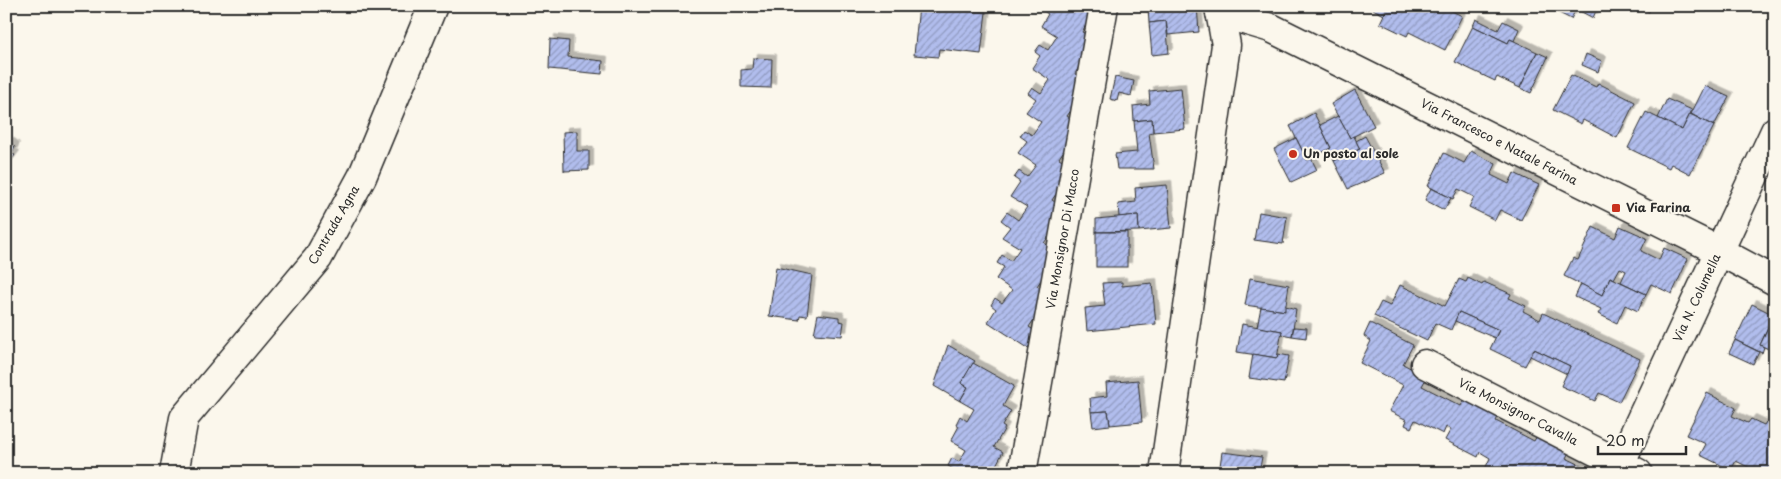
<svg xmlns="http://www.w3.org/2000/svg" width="1781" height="479" font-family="'Playpen Sans',sans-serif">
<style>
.building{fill:url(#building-hatch);stroke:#2b2b2b;filter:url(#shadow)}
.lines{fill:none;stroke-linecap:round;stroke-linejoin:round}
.street-casing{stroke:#2b2b2b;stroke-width:31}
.street{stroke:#fbf7ec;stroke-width:28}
.poi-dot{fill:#c8321e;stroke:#fbf7ec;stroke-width:2}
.labels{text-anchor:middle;stroke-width:4;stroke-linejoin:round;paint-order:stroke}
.street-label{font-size:12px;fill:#2b2b2b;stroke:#fbf7ec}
.poi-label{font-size:12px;font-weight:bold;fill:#2b2b2b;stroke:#fbf7ec;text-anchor:start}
</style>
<defs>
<pattern id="building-hatch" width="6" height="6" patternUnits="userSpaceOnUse" patternTransform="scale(1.25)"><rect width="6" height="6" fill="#b1bded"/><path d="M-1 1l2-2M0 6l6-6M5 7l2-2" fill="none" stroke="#909ac0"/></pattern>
<filter id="shadow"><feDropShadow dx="4.5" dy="-4.5" stdDeviation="0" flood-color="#0004"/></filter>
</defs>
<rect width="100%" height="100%" fill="#fbf7ec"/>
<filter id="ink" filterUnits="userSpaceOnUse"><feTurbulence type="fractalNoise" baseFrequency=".02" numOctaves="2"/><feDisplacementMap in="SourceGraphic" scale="10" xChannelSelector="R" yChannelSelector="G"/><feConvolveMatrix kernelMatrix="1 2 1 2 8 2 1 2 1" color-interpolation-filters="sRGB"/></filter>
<g filter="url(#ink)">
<g class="building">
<path d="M919 6H968L967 11 986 12 981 54 939 49 938 57 914 55Z"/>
<path d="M1045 6 1055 8 1056 6H1093V12L1082 32 1091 37 1086 54 1075 74 1083 79 1074 95 1080 98 1067 116 1077 123 1066 138 1071 140 1059 158 1069 164 1059 179 1064 182 1052 200 1062 207 1057 225 1044 243 1055 250 1049 268 1037 286 1046 291 1036 306 1041 309 1029 327 1038 333 1028 348 988 322 996 309 991 305 995 298 1002 303 1012 290 996 279 1004 267 997 263 1002 255 1011 261 1020 248 1002 237 1010 227 1001 220 1007 212 1018 220 1027 207 1010 197 1020 182 1014 178 1019 171 1027 177 1036 165 1018 153 1027 141 1020 136 1024 130 1032 135 1041 122 1026 112 1036 99 1028 93 1032 87 1041 93 1050 80 1032 68 1040 56 1035 52 1040 45 1048 50 1057 36 1041 26 1048 14 1042 10Z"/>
<path d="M1165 6H1197L1199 32 1168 35 1166 21 1149 23 1148 8Z"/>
<path d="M1374 6H1388L1384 15 1373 9Z"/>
<path d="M1388 6H1442L1462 16 1445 50 1409 32 1407 36 1380 23Z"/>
<path d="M1545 6H1598L1593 18 1576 9 1571 19Z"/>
<path d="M1638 6H1652L1649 12Z"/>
<path d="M1476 19 1498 30 1503 21 1519 29 1514 41 1510 39 1508 43 1473 26Z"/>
<path d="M1166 21 1169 53 1152 55 1149 23Z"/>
<path d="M1473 26 1508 43 1510 39 1537 52 1520 88 1497 77 1495 81 1455 62Z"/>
<path d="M550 39 569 41 568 57 603 61 602 74 549 69Z"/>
<path d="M1537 52 1548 57 1531 93 1520 88Z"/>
<path d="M1586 54 1602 61 1598 72 1582 65Z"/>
<path d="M753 58 772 59 771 88 741 87V70L752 69Z"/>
<path d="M1571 75 1596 87 1598 83 1635 102 1617 138 1583 120 1581 124 1553 110Z"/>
<path d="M1115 77 1134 81 1131 96 1119 93 1117 101 1110 99Z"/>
<path d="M1705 86 1729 97 1714 126 1691 114Z"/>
<path d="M1181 88 1185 129 1153 132 1152 119 1134 121 1133 106 1150 104 1149 91Z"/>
<path d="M1355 90 1374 126 1350 138 1331 104Z"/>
<path d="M1667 99 1692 110 1682 130 1658 118Z"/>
<path d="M1646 112 1682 130 1690 114 1714 126 1690 174 1671 164 1669 168 1628 148Z"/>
<path d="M1314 113 1331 148 1307 160 1290 126Z"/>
<path d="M1338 116 1350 138 1354 136 1360 149 1334 161 1329 149 1331 148 1320 125Z"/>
<path d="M1152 119 1153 132 1149 133 1154 169H1117L1115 154 1137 152 1134 121Z"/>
<path d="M577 131V151H589V170L564 171 563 132Z"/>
<path d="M1365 136 1385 173 1348 189 1334 161 1360 149 1356 141Z"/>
<path d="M1296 138 1307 160 1311 158 1317 170 1291 182 1274 149Z"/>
<path d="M6 140 15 147 12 154 15 155 6 167Z"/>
<path d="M1471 151 1496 164 1491 175 1509 184 1514 173 1539 185 1521 220 1500 210 1495 220 1469 207 1474 197 1458 189 1453 199 1428 186 1444 153 1464 163Z"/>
<path d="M1167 185 1171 228 1139 231 1138 215 1119 217 1118 204 1136 202 1135 188Z"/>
<path d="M1431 188 1451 198 1444 210 1425 200Z"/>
<path d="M1259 212 1287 217 1283 244 1254 240Z"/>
<path d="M1138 215 1139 231 1096 232V219Z"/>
<path d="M1620 226 1647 238 1641 251 1659 260 1664 248 1688 259 1672 294 1651 284 1646 294 1621 282 1626 271 1620 268 1614 279 1610 277 1602 295 1564 276 1573 258 1578 260 1593 227 1615 238Z"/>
<rect x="1096" y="232" width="31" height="35"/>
<path d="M776 267 812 275 807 316 800 315 799 320 769 316Z"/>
<path d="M1610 277 1646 294 1638 311 1625 305 1617 323 1598 314 1601 309 1575 297 1581 284 1602 295Z"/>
<path d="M1250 278 1289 285 1285 311 1245 305Z"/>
<path d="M1468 278 1482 285 1484 282 1511 294 1509 298 1526 306 1523 311 1540 320 1543 313 1640 359 1619 402 1599 393 1595 401 1561 386 1570 366 1534 349 1525 366 1490 349 1499 330 1459 312 1451 330 1435 323 1427 341 1374 316 1381 302 1390 306 1400 285 1445 306 1459 279 1466 282Z"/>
<path d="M1122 282V286L1152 283 1156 324 1087 331 1085 308 1105 306 1102 283Z"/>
<path d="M1752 304 1774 315 1760 345 1764 347 1762 353 1735 340Z"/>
<path d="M1285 306 1296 309 1292 336 1281 334 1282 331 1257 327 1261 307 1285 311Z"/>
<path d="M1459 312 1499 330 1495 338 1455 321Z"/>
<path d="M818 314 839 317V321L844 322 842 336 814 334Z"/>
<path d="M1775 314V352L1760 345Z"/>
<path d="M1370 323 1413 345 1403 364 1427 377 1422 386 1461 406 1466 396 1500 413 1496 421 1534 441 1539 432 1571 448 1566 458 1587 468 1584 473H1491L1485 469 1490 458 1480 452 1478 457 1445 440 1451 429 1446 427 1443 434 1415 420 1411 428 1405 425 1407 420 1389 411 1403 385 1360 363 1371 341 1364 336Z"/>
<path d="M1242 324 1282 331 1277 358 1237 352Z"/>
<path d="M1294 327 1307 328 1306 338 1292 336Z"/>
<path d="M1735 340 1759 352 1753 364 1729 353Z"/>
<path d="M948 345 975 361 961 383 968 387 960 401 934 386Z"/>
<path d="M1534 349 1570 366 1567 374 1530 356Z"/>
<path d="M1253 354 1277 358 1278 354 1289 356 1284 383 1249 378Z"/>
<path d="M973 363 1014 386 1003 406 1011 411 1002 426 1005 428 994 447 1003 452 995 467 997 468 994 473H951L953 469 948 466 952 458 959 462 966 450 951 441 959 426 956 424 960 416 967 421 974 409 960 401 968 387 961 383Z"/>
<path d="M1138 380 1142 422 1110 425 1108 411 1091 412 1090 398 1107 396 1106 383Z"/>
<path d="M1707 393 1736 408 1732 416 1748 423 1751 419 1764 425 1766 422 1775 426V473H1760L1736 461 1731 470 1700 455 1706 444 1686 435Z"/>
<path d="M1108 411 1110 425 1093 427 1091 412Z"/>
<path d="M1222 452 1262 457 1259 473H1219Z"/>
</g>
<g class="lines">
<g class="street-casing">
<g id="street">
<path d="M1220 13 1271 28 1719 251 1775 281"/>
<path d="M1425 364 1638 473"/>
<path d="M1620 464 1775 131"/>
<path d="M174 473 184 418 318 258 362 177 433 6"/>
<path d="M1022 473 1104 6"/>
<path d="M1164 473 1226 45 1219 6"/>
</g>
</g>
<use href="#street" class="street"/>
</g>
</g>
<g class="poi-dot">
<circle cx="1293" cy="154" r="5"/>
<rect x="1611" y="203" width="10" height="10" rx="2.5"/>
</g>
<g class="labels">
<g class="street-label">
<text transform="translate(1499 142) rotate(27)" y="4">Via Francesco e Natale Farina</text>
<text transform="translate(334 225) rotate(-60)" y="4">Contrada Agna</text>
<text transform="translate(1063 239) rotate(-80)" y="4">Via Monsignor Di Macco</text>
<text transform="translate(1697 298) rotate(-65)" y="4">Via N. Columella</text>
<text transform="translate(1518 412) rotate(27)" y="4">Via Monsignor Cavalla</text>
</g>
<g class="poi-label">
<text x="1303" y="158">Un posto al sole</text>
<text x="1626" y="212">Via Farina</text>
</g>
</g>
<rect width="1781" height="479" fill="none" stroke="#fbf7ec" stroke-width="25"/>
<rect x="12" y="12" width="1756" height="454" fill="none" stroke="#2b2b2b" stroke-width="2" filter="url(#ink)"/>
<path d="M1598 446v8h88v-8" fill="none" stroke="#2b2b2b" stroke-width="2.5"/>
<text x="1606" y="446" font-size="15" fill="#2b2b2b" stroke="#fbf7ec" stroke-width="4" paint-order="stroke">20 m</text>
</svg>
